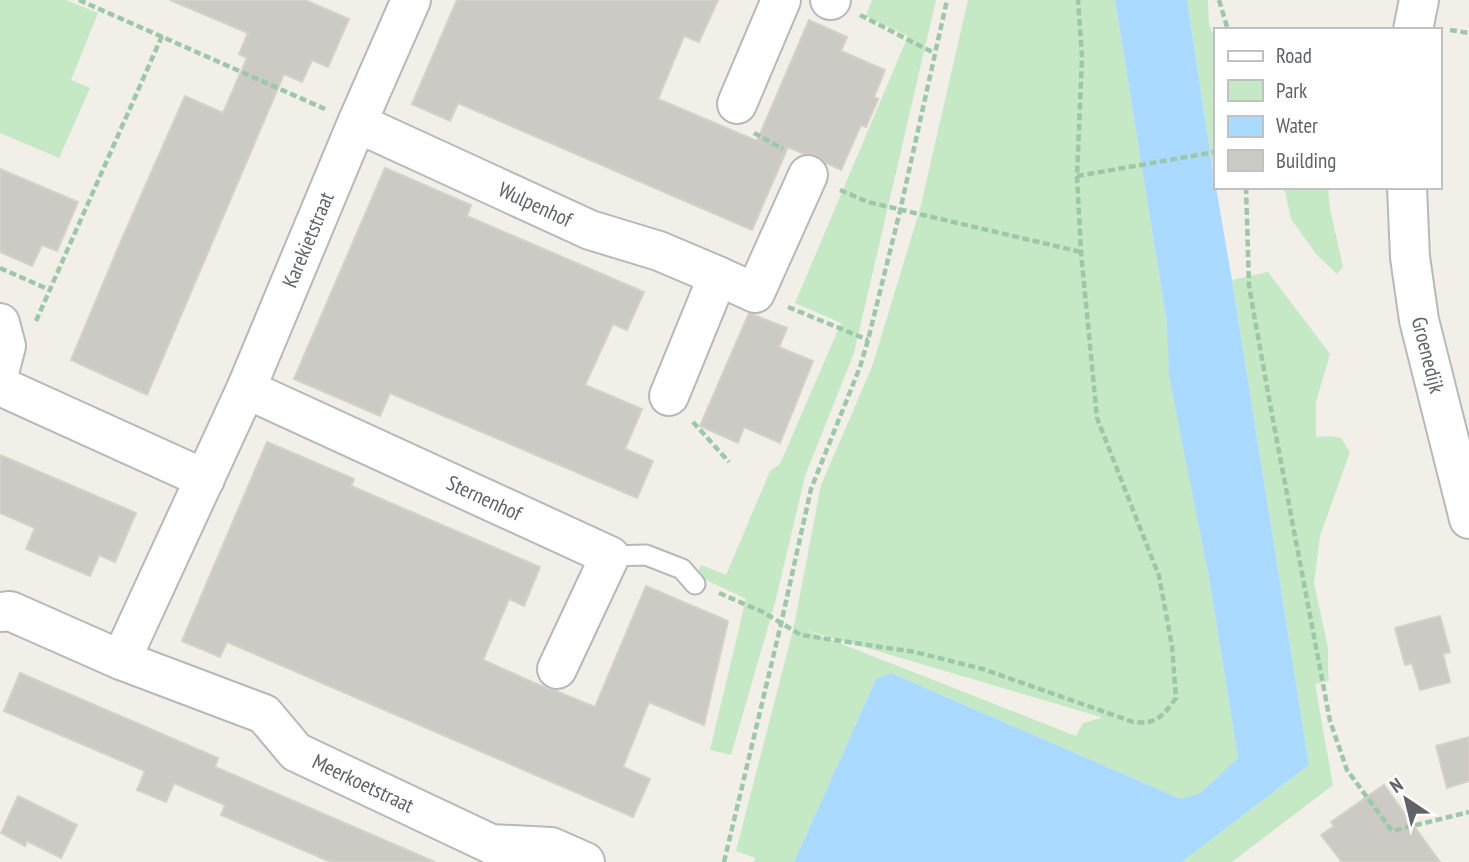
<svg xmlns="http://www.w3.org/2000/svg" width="1469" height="862" font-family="'PT Sans Narrow',sans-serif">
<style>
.green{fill:#c5e8c5;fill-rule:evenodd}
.water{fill:#aadaff}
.building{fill:#cccac5;stroke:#d6d1c6;stroke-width:2}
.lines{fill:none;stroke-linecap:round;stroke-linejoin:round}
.service-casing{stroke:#b5b8bc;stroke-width:23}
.minor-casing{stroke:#b5b8bc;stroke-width:42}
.path{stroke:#9cc7a9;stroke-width:4.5;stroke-dasharray:7 3.5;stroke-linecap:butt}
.service{stroke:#fff;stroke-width:19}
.minor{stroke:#fff;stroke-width:38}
.labels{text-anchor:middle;stroke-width:5;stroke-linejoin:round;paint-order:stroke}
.street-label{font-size:21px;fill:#5f6368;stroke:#fff}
</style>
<rect width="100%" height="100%" fill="#f1efe8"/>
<g class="green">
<path d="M0 0H66L98 13 71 80 90 88 59 158 0 133Z"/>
<path d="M872 0H936L854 353 805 476 775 603 731 755 710 750 746 599 696 575 701 565 726 575 770 471 780 464 841 323 795 303 908 36 866 16Z"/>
<path d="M968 0H1115L1167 324 1170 376 1209 578 1238 758 1200 793 1181 799 891 673 876 679 794 862H754L755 858 736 851 794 626 821 485 872 367 920 209ZM806 630 1101 717V718L1083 723 1076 736Z"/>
<path d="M1187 0H1208L1209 24 1215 38V164H1212Z"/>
<path d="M1284 187H1328L1330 209 1343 267 1337 274 1317 255 1291 219Z"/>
<path d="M1268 272 1330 354 1316 402V437L1331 436 1341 438 1350 452 1320 536 1314 583 1328 648V672L1329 681 1315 684 1333 785 1232 862H1182L1309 765 1232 280Z"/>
</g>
<path class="water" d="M1115 0H1187L1212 164 1232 280 1309 765 1182 862H794L876 679 891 673 1181 799 1200 793 1238 758 1209 578 1169 376 1167 324Z"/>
<g class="building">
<path d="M170 0H305L349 19 328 67 312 60 302 82 284 74 147 395 71 360 121 241 185 96 223 113 247 58 239 54 248 33Z"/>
<path d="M457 0H718L699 42 684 36 658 99 757 141 809 20 847 37 841 51 885 70 874 97 878 99 866 127 861 125 841 170 826 163 816 155 804 154 788 147 752 230 458 103 450 121 412 104Z"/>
<path d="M385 168 471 205 467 216 644 292 627 330 613 324 585 385 642 409 625 449 653 461 637 498 390 393 380 416 294 379Z"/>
<path d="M0 169 78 202 57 251 42 245 32 266 0 252Z"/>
<path d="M749 313 787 328 779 347 813 361 780 443 744 427 738 443 700 426Z"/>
<path d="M267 442 354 479 351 486 540 567 524 606 509 599 483 660 548 689 556 691 595 707 646 586 728 621 704 725 649 702 623 767 650 779 633 817 227 642 220 657 182 641Z"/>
<path d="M0 455 136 513 115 562 99 555 90 576 26 549 35 528 0 513Z"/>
<path d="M1440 616 1450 652 1443 654 1450 682 1420 690 1412 663 1405 665 1395 628Z"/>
<path d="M20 673 218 758 215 767 435 862H331L221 815 225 805 174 783 166 802 137 790 145 771 4 711Z"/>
<path d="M1469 737V781L1447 788 1436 746Z"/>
<path d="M1384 785 1440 862H1342L1321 835 1334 826 1331 822Z"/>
<path d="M18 796 77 825 61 858 27 841 25 846 1 833Z"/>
</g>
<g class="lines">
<g class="service-casing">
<path id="service" d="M610 556 646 555 682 569 695 584"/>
</g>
<g class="minor-casing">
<g id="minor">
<path d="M830 0H831"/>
<path d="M1413 30 1419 0"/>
<path d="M737 104 781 0"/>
<path id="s1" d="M357 123 590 230 659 251 718 276"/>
<path id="s2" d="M1407 187 1410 257 1419 320 1469 519"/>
<path d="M0 323 6 346 0 369"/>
<path d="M0 386 205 479"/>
<path id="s3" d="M246 389 610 556 557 669"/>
<path d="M669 396 718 276 755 293 808 175"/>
<path id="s4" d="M0 612 10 611 121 660 264 714 296 752 491 844 551 847 585 862"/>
<path id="s5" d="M121 660 246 389 357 123 411 0"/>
</g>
</g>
<g class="path">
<path d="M79 0 325 109"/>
<path d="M1219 0 1228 30"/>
<path d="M860 15 934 53"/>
<path d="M1450 30 1469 33"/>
<path d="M754 133 783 149"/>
<path d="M1077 176 1215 152"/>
<path d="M1246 187 1249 286 1270 404 1330 721 1347 770 1392 831 1469 812"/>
<path d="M840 190 868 202 1081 252"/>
<path d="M0 268 50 290"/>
<path d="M788 307 868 340"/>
<path d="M36 321 162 36"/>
<path d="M693 422 729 462"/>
<path d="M719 593 763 612 801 635 915 652 983 669 1133 722C1156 725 1163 716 1176 698L1172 646 1159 576 1097 418 1081 252 1077 176 1082 57 1078 0"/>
<path d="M724 862 781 624 811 489 860 367 868 340 900 211 947 0"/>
</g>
<use href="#service" class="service"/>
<use href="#minor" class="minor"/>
</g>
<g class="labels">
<g class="street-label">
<text dy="7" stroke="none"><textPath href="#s1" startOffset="196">Wulpenhof</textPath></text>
<text dy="7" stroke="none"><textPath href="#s5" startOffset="460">Karekietstraat</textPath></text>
<text dy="7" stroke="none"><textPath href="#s2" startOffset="170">Groenedijk</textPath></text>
<text dy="7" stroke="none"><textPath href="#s3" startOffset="262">Sternenhof</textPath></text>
<text dy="7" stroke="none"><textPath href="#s4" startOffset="408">Meerkoetstraat</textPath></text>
</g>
</g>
<rect x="1214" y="28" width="228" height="161" fill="#ffffff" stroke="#bfc1c3" stroke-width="2"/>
<rect x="1228" y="51" width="35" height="10" fill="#ffffff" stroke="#bfc1c3" stroke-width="2"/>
<text x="1276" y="63" font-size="21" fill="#5f6368">Road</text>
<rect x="1228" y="80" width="35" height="21" fill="#c5e8c5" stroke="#bfc1c3" stroke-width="2"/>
<text x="1276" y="98" font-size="21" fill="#5f6368">Park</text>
<rect x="1228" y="116" width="35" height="21" fill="#aadaff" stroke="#bfc1c3" stroke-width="2"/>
<text x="1276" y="133" font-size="21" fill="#5f6368">Water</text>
<rect x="1228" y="150" width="35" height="21" fill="#cccac5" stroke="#bfc1c3" stroke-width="2"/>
<text x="1276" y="168" font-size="21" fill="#5f6368">Building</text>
<g transform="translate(1406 799) rotate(325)" stroke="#ffffff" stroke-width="5" paint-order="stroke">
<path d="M0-5L12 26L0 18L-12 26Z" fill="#5f6368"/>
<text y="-10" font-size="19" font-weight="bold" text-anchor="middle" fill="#5f6368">N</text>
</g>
</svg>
